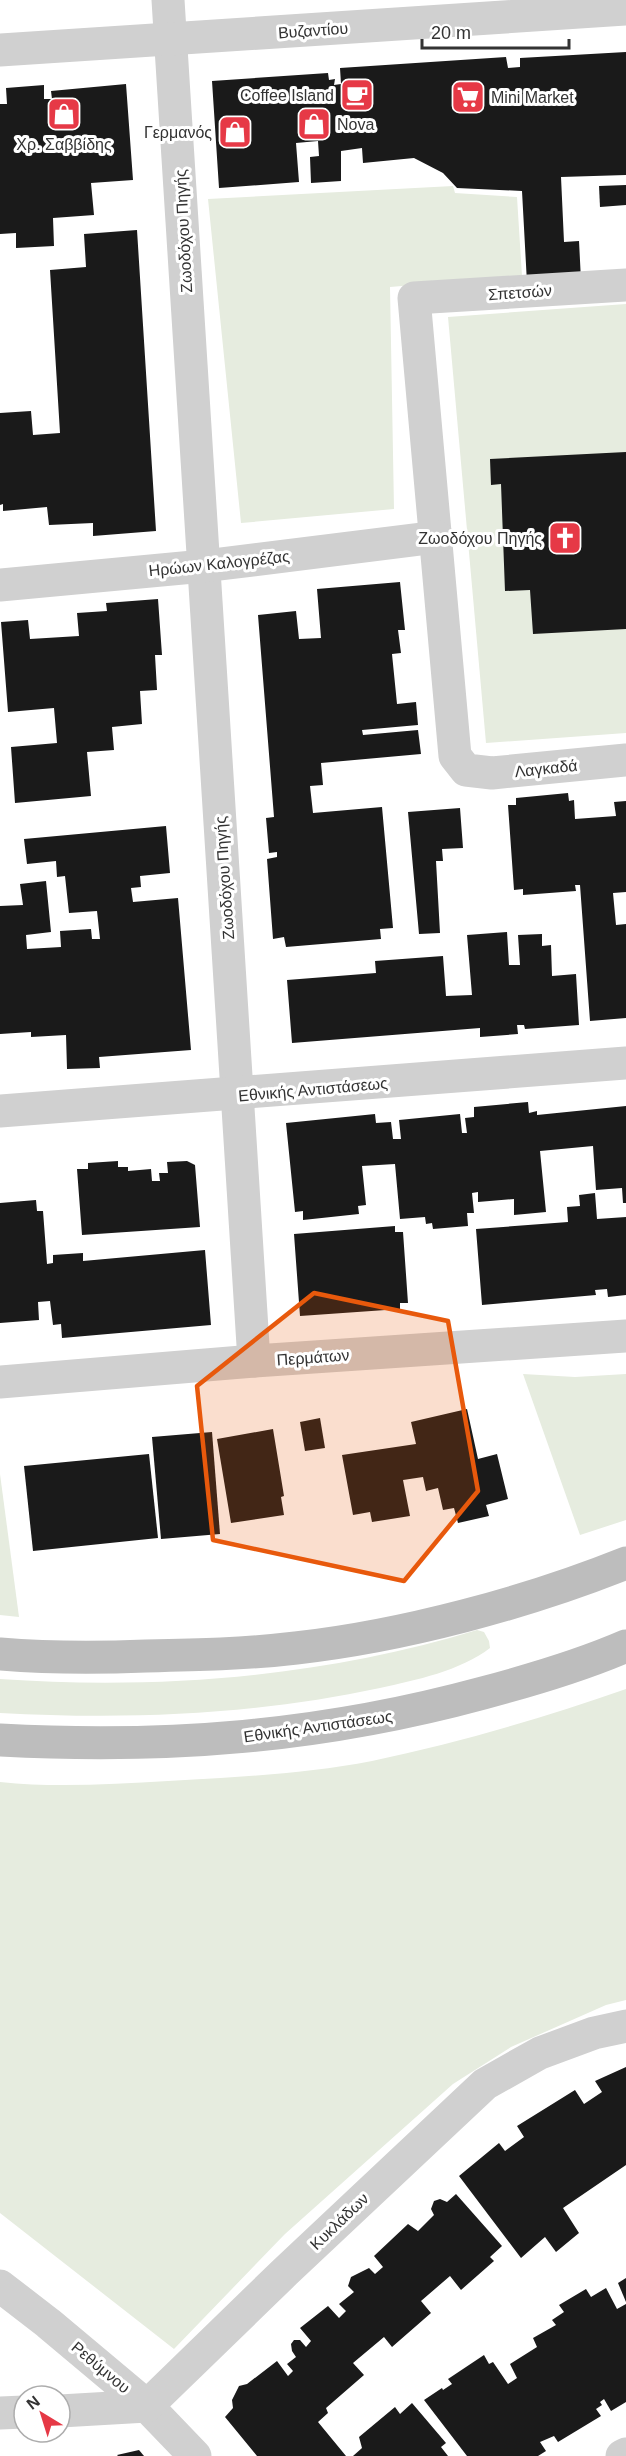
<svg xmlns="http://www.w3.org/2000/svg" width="626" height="2456" font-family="Helvetica,sans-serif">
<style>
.green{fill:#e6ecdf}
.building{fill:#1a1a1a}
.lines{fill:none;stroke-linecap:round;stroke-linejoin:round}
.minor{stroke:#d0d0d0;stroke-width:33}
.tertiary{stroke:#d0d0d0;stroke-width:33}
.secondary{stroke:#bdbdbd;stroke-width:33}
.marked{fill:#e8590c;fill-opacity:0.2;stroke:#e8590c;stroke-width:4.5;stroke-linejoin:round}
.labels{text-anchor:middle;stroke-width:6;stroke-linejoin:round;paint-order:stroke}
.street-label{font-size:16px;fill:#333;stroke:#fff}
.poi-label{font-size:16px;fill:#333;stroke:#fff;text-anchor:end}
</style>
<rect width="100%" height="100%" fill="#fff"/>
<g class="green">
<path d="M453 186 455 193 517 197 522 276 390 287 394 509 241 523 208 199Z"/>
<path d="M626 304V733L486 743 448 317Z"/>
<path d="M523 1374 575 1377 626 1374V1520L580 1535Z"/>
<path d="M0 1474 19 1617 0 1615Z"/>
<path d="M477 1630 484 1632 489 1641 490 1648C460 1671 416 1680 380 1688 255 1715 128 1720 0 1713V1679C159 1690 324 1677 477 1630Z"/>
<path d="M626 1689V2000L606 2005 511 2047 453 2084 285 2234 174 2349 0 2213V1782C56 1788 112 1784 168 1781 236 1777 305 1774 372 1761 458 1743 543 1718 626 1689Z"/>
</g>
<g class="building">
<path d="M626 52V175L561 177 564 242 579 241 581 280 527 283 522 191 457 188 443 173 414 158 363 163 362 148 341 151V181L311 183 310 157 319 156 318 141 296 143 299 182 219 188 212 81 328 73 329 80 335 79 334 85 341 84 340 68 506 57 508 68 520 67V58Z"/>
<path d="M126 84 133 180 91 183 94 215 53 218 54 246 16 248V233L0 234V104H7L6 88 44 85V99H52L51 91Z"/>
<path d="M626 185V205L600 207 599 186Z"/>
<path d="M137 230 156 531 93 536V523L49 525 47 507 3 511V504L0 505V413L31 411 33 435 60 433 50 270 86 267 84 234Z"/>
<path d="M626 452V629L533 634 530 590 505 591 501 484 491 485 490 459Z"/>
<path d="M400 582 405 630H398L401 653 392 654 397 704 416 702 418 725 362 730 363 735 418 730 421 754 321 763 323 785 310 786 313 813 382 807 393 928 380 929 381 939 286 947 284 937 273 939 267 859 277 857V852L269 853 266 818 274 817 258 615 296 611 299 639 321 638 317 589Z"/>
<path d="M158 599 162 655H155L157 690 140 691 142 724 112 727 114 750 87 752 91 796 15 803 11 747 57 743 54 708 8 712 1 622 28 620 30 639 79 636 77 613 107 611 106 603Z"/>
<path d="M568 793 569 801 574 800 575 819 616 816 614 802 626 801V892L613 893 616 925 626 924V1018L590 1021 580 885H575L576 891 523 895V889L514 890 508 805H516V798Z"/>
<path d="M460 808 463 848 442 849 443 861H436L440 933 419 934 408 812Z"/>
<path d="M166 826 170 873 140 876 141 887 131 888 133 902 178 898 191 1050 99 1057 100 1068 67 1069 66 1035 31 1037V1032L0 1034V906L23 905 20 884 46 881 51 932 26 935 27 949 61 947 60 931 91 929 92 939H100L97 911 69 913 65 876 57 877 56 861 27 864 24 839Z"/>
<path d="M507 932 509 965H520L518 935 542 934V946L551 945 552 976 576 974 579 1025 525 1029 524 1025H517L518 1034 480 1037V1028L292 1043 287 980 376 973 375 961 443 956 446 996 472 995 467 935Z"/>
<path d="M528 1102 529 1113 537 1111V1115L626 1106V1203H623L622 1188 596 1190 593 1146 540 1151 546 1212 514 1215V1199L478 1202V1192L472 1193 474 1213H467L468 1226 433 1229 432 1223 426 1224 425 1217 400 1219 395 1164 362 1166 366 1205 358 1206 359 1214 303 1220V1211L295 1212 286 1123 375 1114 376 1123 391 1122 393 1139H401L399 1120 460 1114 462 1133H467L465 1118 474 1117V1107Z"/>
<path d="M118 1161V1167H128V1171L151 1169 152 1181H160L159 1173H168L167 1162 187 1161 195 1165 200 1227 82 1235 77 1169H88V1163Z"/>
<path d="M595 1193 597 1219 626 1217V1295L608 1297 607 1289 595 1290 596 1295 482 1305 476 1229 568 1222 567 1207 580 1206 579 1195Z"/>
<path d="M36 1200 37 1211H43L47 1264 53 1263V1255L83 1253V1261L205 1250 211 1325 62 1338 61 1324 53 1325 50 1301 38 1302 39 1320 0 1323V1203Z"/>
<path d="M395 1226V1232H403L408 1303H400V1309L300 1316 294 1234Z"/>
<path d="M467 1409 478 1459 497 1454 508 1499 486 1505 489 1516 458 1523 454 1508 443 1510 438 1488 426 1491 423 1477 403 1480 410 1516 372 1522 370 1512 353 1515 342 1455 416 1444 411 1422Z"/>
<path d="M320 1418 325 1448 305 1451 300 1422Z"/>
<path d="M273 1429 284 1496 281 1497 284 1515 231 1523 217 1439Z"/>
<path d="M212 1432 220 1534 161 1539 152 1437Z"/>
<path d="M149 1454 158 1538 33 1551 24 1466Z"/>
<path d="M626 2067V2165L563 2208 579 2233 556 2252 545 2237 521 2258 459 2176 499 2143 505 2151 524 2137 517 2126 575 2090 584 2104 602 2092 595 2081Z"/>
<path d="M456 2194 502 2246 490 2257 494 2261 461 2290 450 2276 421 2301 431 2313 392 2347 384 2337 353 2363 364 2375 326 2408 328 2413 318 2422 346 2456H257L225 2417 233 2408 232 2400 239 2386 247 2384 277 2361 288 2376 293 2371 287 2364 296 2357 292 2351 291 2344 294 2340H300L306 2347 311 2341 300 2328 328 2306 339 2318 346 2311 339 2304 354 2292 348 2286 351 2277 369 2268 375 2274 383 2267 374 2256 408 2224 418 2231 434 2215 431 2209 434 2201 440 2199 447 2202Z"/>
<path d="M626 2278V2302L618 2283Z"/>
<path d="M606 2288 617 2309 626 2304V2402L611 2411 604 2399 600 2402 602 2405 596 2409 601 2416 558 2442 554 2436 540 2442 546 2451 538 2456H467L424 2400 442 2388 443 2390 452 2384 448 2379 484 2355 489 2364 493 2362 508 2384 517 2378 510 2364 537 2347 533 2338 556 2325 552 2320 564 2312 559 2305 586 2289 591 2297Z"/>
<path d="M412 2403 446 2443 441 2447 448 2456H353L362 2448 359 2437 395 2407 400 2414Z"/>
<path d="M139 2450 144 2456H118L117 2455Z"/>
</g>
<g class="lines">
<g class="minor">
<path d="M168 0 254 1361"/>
<path d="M626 285 414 298 455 756 466 770 492 773 626 760"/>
<path d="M0 585 204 566 437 537"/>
<path d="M0 1111 626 1063"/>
<path d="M0 1382 254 1361 626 1336"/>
<path d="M0 2286 48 2323 147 2406 195 2456"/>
<path d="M60 2411 147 2406 285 2272 485 2084 540 2053 594 2033 626 2026"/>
<path d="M0 2413 24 2412"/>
<path d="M622 2456 626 2454"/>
</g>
<path class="tertiary" d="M0 50 626 9"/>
<g class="secondary">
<path d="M0 1654C49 1658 97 1658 146 1656 196 1655 246 1654 296 1648 403 1636 526 1603 626 1563"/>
<path d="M0 1740C168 1749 321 1737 483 1693 532 1680 580 1666 626 1646"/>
</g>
</g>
<path class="marked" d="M314 1293 448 1321 478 1491 404 1581 213 1540 197 1386Z"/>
<defs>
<g id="cafe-square" transform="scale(1.725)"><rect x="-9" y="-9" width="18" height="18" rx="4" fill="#e63946" stroke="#fff"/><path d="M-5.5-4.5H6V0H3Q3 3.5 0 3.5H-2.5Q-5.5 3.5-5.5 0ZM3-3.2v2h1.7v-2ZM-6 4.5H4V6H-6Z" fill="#fff"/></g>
<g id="supermarket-square" transform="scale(1.725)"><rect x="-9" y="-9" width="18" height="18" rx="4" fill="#e63946" stroke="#fff"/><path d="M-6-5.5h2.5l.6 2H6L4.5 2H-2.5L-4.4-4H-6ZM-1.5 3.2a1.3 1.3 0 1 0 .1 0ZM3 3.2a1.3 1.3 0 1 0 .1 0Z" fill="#fff"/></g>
<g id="shop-square" transform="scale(1.725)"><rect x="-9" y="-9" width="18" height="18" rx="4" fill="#e63946" stroke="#fff"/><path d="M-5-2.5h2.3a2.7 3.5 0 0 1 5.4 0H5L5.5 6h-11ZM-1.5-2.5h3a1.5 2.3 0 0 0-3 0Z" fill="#fff"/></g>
<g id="church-square" transform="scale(1.725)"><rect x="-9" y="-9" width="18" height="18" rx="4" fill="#e63946" stroke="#fff"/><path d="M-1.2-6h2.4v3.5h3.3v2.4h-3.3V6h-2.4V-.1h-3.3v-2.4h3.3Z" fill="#fff"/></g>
</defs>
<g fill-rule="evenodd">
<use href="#cafe-square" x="357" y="95"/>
<use href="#supermarket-square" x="468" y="97"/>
<use href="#shop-square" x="64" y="114"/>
<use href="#shop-square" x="314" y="124"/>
<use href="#shop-square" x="235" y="132"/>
<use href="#church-square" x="565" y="538"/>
</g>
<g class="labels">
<g class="street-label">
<text transform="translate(313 30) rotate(-4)" y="6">Βυζαντίου</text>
<text transform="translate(183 231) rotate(-93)" y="6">Ζωοδόχου Πηγής</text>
<text transform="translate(520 292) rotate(-4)" y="6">Σπετσών</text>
<text transform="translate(219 563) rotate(-6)" y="6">Ηρώων Καλογρέζας</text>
<text transform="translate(546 768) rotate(-6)" y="6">Λαγκαδά</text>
<text transform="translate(224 878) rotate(-94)" y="6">Ζωοδόχου Πηγής</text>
<text transform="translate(313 1089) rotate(-5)" y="6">Εθνικής Αντιστάσεως</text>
<text transform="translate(313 1357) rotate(-4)" y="6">Περμάτων</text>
<text transform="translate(318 1726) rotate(-8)" y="6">Εθνικής Αντιστάσεως</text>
<text transform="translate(339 2221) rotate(-44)" y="6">Κυκλάδων</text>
<text transform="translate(101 2367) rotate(40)" y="6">Ρεθύμνου</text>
</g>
<g class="poi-label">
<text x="334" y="101">Coffee Island</text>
<text x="491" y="103" text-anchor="start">Mini Market</text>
<text x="337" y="130" text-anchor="start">Nova</text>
<text x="212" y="138">Γερμανός</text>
<text x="64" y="150" text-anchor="middle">Χρ. Σαββίδης</text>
<text x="542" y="544">Ζωοδόχου Πηγής</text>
</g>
</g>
<g transform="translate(42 2414) rotate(322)"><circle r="28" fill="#ffffff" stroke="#adadad" stroke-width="1.5"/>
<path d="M0-4.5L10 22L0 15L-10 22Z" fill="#e63946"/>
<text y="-9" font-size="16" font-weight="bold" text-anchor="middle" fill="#333333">N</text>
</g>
<path d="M422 39v9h147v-9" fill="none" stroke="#333333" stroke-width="3"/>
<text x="431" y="39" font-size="18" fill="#333333" stroke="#ffffff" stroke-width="4.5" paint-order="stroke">20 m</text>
</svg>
